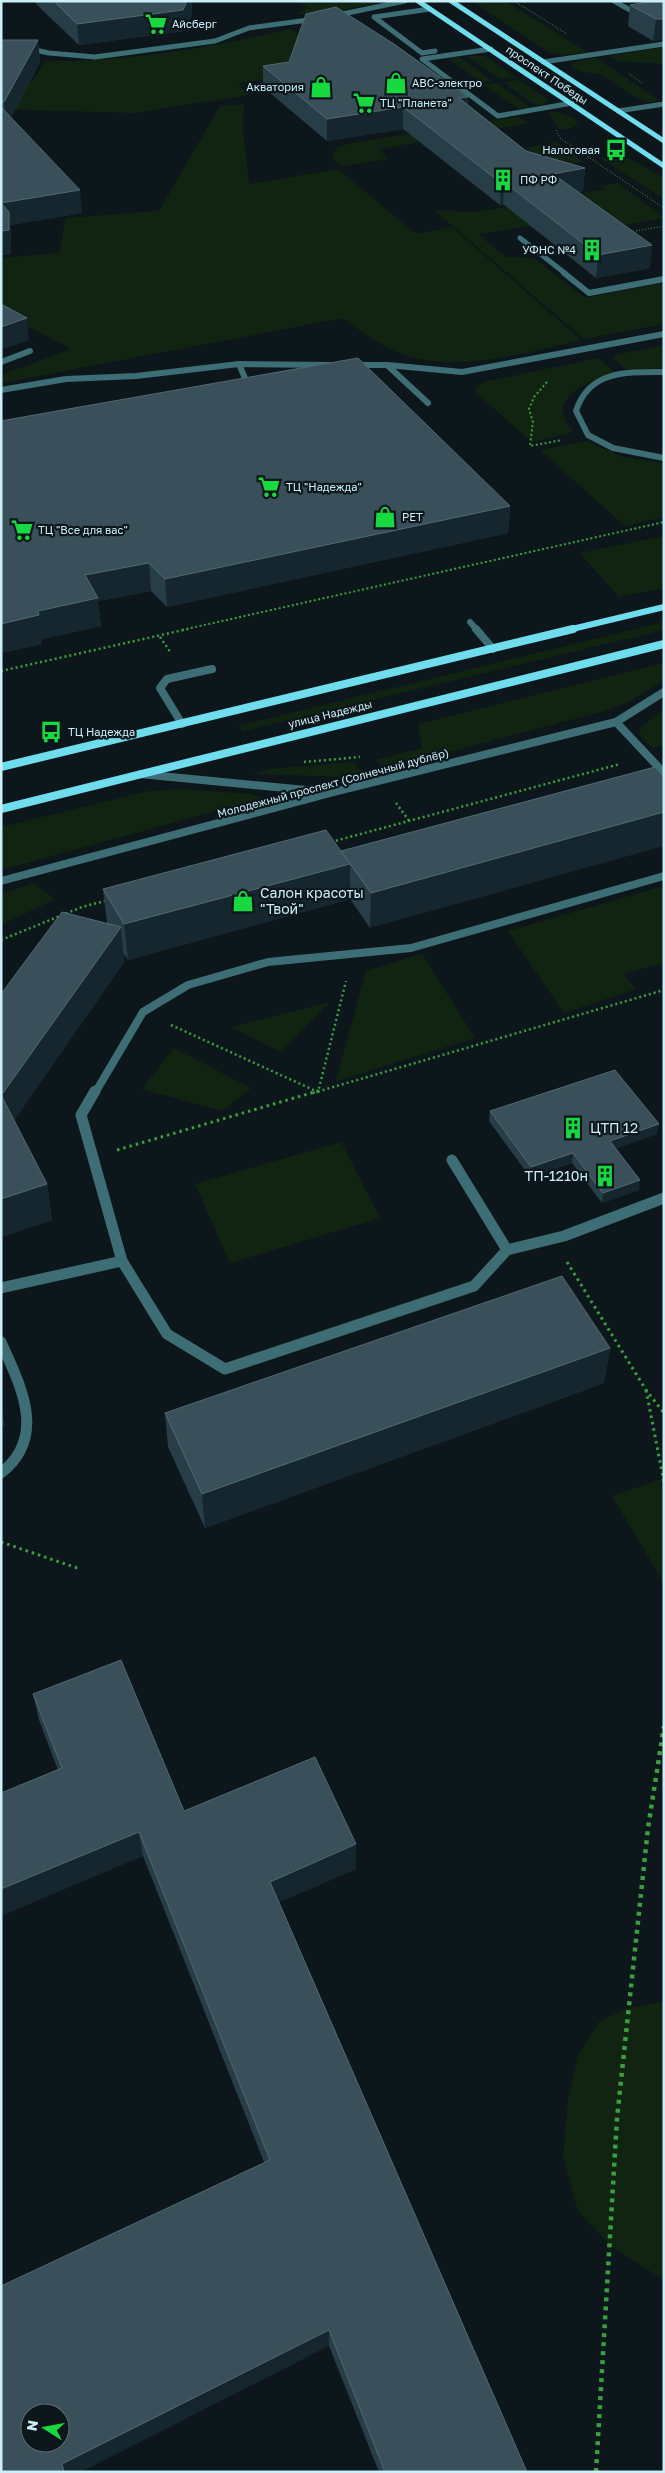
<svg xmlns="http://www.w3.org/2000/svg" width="665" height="2473" font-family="'Golos Text',sans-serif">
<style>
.green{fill:#112412}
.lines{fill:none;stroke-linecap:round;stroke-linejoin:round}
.path-far4{stroke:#3aa03f;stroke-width:1;stroke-dasharray:1 2;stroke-linecap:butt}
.path-far3{stroke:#3aa03f;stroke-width:2;stroke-dasharray:2 2.5;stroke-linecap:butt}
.path-far2{stroke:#3aa03f;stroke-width:2.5;stroke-dasharray:2 3;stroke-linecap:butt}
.path-far1{stroke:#3aa03f;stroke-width:3;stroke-dasharray:2.5 4;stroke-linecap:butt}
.path{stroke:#3aa03f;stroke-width:4.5;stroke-dasharray:4 5;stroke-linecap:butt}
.lane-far3{stroke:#3d6d75;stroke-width:5}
.lane-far2{stroke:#3d6d75;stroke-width:6}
.lane-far1{stroke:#3d6d75;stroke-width:8}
.lane{stroke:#3d6d75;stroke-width:11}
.street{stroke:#3d6d75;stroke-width:8}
.secondary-far2{stroke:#6fddee;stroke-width:5}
.secondary-far1{stroke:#6fddee;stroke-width:6}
.secondary{stroke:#6fddee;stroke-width:8}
.wall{fill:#273d47}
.shaded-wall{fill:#15262e}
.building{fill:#39505a;stroke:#506973;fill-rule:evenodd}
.labels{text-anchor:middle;stroke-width:4.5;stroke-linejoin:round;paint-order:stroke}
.far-poi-label{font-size:11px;fill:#cdeff9;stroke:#0d171b;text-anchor:start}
.far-street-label{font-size:11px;fill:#cdeff9;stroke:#0d171b}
.poi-label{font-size:14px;fill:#cdeff9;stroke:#0d171b;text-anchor:start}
</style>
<rect width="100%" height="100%" fill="#0d171b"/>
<g class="green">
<path d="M298 1H378L379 2 319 16 311 17 298 13 308 8Z"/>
<path d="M472 1H505L587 52 564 55 548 52Z"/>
<path d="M290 29 300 34 290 57 311 73 238 83 248 95 135 113 1 109V81H33L45 61C128 62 209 48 290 29Z"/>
<path d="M664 47V64L619 61 609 56Z"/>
<path d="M467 56H485L515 77 500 79Z"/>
<path d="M460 57 492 81 482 83 449 59Z"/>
<path d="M596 58 657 99 658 101C637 107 619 81 601 75 589 71 581 75 571 66L574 62Z"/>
<path d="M519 80 546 98 547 102 537 106 503 82Z"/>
<path d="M497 83 531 108 519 109 484 85Z"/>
<path d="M244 104 243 128 249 184 338 169 416 234 452 227 581 340C528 352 458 373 405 355 382 347 362 332 343 318L1 383V375L71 349 1 312V258L59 253 66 218 159 211 220 106Z"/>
<path d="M557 112 574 118 578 124 572 128 560 130 548 113Z"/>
<path d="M516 117 530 123 379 149 388 159 342 166 332 159 336 148 351 143Z"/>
<path d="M556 142 584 162 553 167 525 148Z"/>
<path d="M610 157 630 159 664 178V199L600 158Z"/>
<path d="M618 183 664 218 613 227 593 217 478 234 506 257 534 258 585 298 664 283V324L584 339 434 210 472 212 489 210 604 189 601 186Z"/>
<path d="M664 345V368L626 370 614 359V355Z"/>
<path d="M598 358 616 373C597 379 554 391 565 420 566 424 572 429 574 432L532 442 475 392 477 386 484 382Z"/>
<path d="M586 441 623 457 664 463V517L625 526 540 450Z"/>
<path d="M664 536V588L619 597 580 553Z"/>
<path d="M664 622V630L243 731 238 726Z"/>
<path d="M664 663V680L629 702 601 712 383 769 376 760 422 748 418 724Z"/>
<path d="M664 709V745L653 748 642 738 639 729Z"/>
<path d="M353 762 364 774 352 777 250 774 270 769Z"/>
<path d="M181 789 250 794 262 798 1 870V827L149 791Z"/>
<path d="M33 883 55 899 1 925V894Z"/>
<path d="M664 886V963L623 974 636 989 564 1013 508 931Z"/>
<path d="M422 954 475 1038 336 1081 366 971Z"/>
<path d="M330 1002 281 1052 231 1027Z"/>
<path d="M174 1048 251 1088 222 1111 142 1089Z"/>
<path d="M341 1142 380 1218 230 1263 195 1184Z"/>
<path d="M664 1478V1583L612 1496Z"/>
<path d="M664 2001V2280L611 2246 578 2211 563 2155 568 2100 578 2056 599 2022 625 2009Z"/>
</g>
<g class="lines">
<g class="path-far4">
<path d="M514 1 567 34"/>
<path d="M629 74 642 83"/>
<path d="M556 130 560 138 664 208"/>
<path d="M630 232 664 226"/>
</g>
<g class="path-far3">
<path d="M547 382 534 397 529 409 533 422 530 446 562 440"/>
<path d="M182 630 664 522"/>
</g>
<g class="path-far2">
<path d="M160 637 171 653"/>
<path d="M1 671 188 629"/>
<path d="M304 762 360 757"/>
<path d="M396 803 410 822"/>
<path d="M331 842 620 764"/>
<path d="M1 940 82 907 108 900"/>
<path d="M171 1025 318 1092 346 981"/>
<path d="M313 1093 664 990"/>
</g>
<g class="path-far1">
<path d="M317 1091H318"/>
<path d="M117 1150 318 1091"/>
<path d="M567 1262 646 1390 664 1413"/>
<path d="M646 1390 664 1482"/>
<path d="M1 1542 80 1569"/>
</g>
<path class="path" d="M596 2472 617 2118 648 1828 664 1726"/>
<g class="lane-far3">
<path d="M614 1 630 10H664"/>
<path d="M430 9 374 17 422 53 435 51"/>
<path d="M333 16 405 1"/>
<path d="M1 43 49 53 95 57 215 41 249 28 316 19"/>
<path d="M491 49 422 59 498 116 572 103"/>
<path d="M543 62 664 44"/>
<path d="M618 111 664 104"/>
<path d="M520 238 566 274"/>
</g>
<g class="lane-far2">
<path d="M564 273 589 293 664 279"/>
<path d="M1 362 30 351"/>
<path d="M239 364 250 390"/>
<path d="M353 365H387L462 372 664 334"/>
<path d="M387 365 428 403"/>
<path d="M664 372C627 372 589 370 576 411L588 435 613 448 664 458"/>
<path d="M1 390 66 379 136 376 239 364 331 365"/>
<path d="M470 622 477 630"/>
</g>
<g class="lane-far1">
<path d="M476 629 493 649"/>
<path d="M616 722 664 773"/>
<path d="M182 724 160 688 167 679 212 669"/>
<path d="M95 1093 143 1012 188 985 268 962 411 948 664 876"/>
</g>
<g class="lane">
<path d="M95 1091 81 1115 122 1261 167 1334 225 1369 474 1286 507 1250 564 1236 664 1198"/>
<path d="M452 1160 507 1250"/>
<path d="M1 1288 122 1261"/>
<path d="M1 1342C20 1385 48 1436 1 1473"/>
</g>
<g class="street">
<path d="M140 774 327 792"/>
<path d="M1 881 334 792 616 722 664 692"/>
</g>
<g class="secondary-far2">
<path d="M418 1 664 166"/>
<path d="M451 1 664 141"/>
</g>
<path class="secondary-far1" d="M568 630 664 607"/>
<g class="secondary">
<path d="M1 767 573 629"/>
<path d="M1 809 664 644"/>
</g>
</g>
<g class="wall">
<path d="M36 1H192V15L184 31 79 45 36 4Z"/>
<path d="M664 1 653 41 628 26 630 5Z"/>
<path d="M1 40H38L40 62 11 117 82 213 10 225 11 236V254L1 255Z"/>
<path d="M263 66 468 97V105L526 151 585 168 583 191 578 192 650 268 596 278 503 204 500 205 403 129 327 141 263 87Z"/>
<path d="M1 421 510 506 508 533 167 607 151 591 98 601 101 626 42 639V644L1 653Z"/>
<path d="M655 767 370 928 350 899 128 960 123 953 124 962 14 1120 47 1184 52 1220 1 1237V994L107 923 103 889 341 852Z"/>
<path d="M490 1111 657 1134 616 1148 639 1190 602 1203 572 1163 530 1177 489 1121Z"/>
<path d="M610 1348 604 1383 205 1528 168 1447 165 1413Z"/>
<path d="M33 1694 184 1811 356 1869 279 1902 527 2472H379L329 2346 264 2162 143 1856 58 1770 39 1720Z"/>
</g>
<g class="shaded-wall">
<path d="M187 1H192V15L184 31 79 45 77 24Z"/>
<path d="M656 19H664V40L653 41Z"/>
<path d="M38 40 40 62 7 124 4 102Z"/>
<path d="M468 97 467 118 459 98Z"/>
<path d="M403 107V129L327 141V119Z"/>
<path d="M585 168 583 191 551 196 553 174Z"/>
<path d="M504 182 503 204 500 205 501 183Z"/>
<path d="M80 190 82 213 10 225 11 236V254L1 255V203Z"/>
<path d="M652 245 650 268 596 278 598 255Z"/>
<path d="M27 318 29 340 1 350V327Z"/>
<path d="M510 506 508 533 167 607 165 579Z"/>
<path d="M149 563 151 591 98 601 101 626 42 639V644L1 653V624L38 611 85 575Z"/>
<path d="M664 812V846L370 928 371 893Z"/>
<path d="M350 864V899L128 960 124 924Z"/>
<path d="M121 927 124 962 9 1128 3 1093Z"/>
<path d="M659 1124 657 1134 609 1151 610 1141Z"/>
<path d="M573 1153 572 1163 530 1177 531 1167Z"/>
<path d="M640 1180 639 1190 602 1203 603 1193Z"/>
<path d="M47 1184 52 1220 1 1237V1199Z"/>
<path d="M610 1348 604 1383 205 1528 202 1494Z"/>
<path d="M1 1407 5 1426 1 1427Z"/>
<path d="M139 1832 143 1856 1 1916V1889Z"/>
<path d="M356 1844V1869L271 1906 270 1882Z"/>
<path d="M329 2330V2346L81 2472H64L62 2464Z"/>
</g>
<g class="building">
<path d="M54 1H187L183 10 77 24Z"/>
<path d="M653 1H664V19H656L630 5Z"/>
<path d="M336 7 394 44 468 97 459 98 526 151 585 168 553 174 652 245 598 255 504 182 501 183 403 107 327 119 263 66 289 62 306 14Z"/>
<path d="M1 40H38L4 102H1Z"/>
<path d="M1 107 80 190 1 203Z"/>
<path d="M1 203 9 212V230L1 231Z"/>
<path d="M1 304 27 318 1 327Z"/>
<path d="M358 358 510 506 165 579 149 563 85 575 98 598 38 611 39 615 1 624V421L40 414Z"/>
<path d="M655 767 664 777V812L371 893 341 851Z"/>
<path d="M326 830 350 864 124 924 103 889Z"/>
<path d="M62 912 121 927 3 1093 1 1092V994Z"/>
<path d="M615 1070 659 1124 610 1141 640 1180 603 1193 573 1153 531 1167 490 1111Z"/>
<path d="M1 1095 47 1184 1 1199Z"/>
<path d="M562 1276 610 1348 202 1494 165 1413Z"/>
<path d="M121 1660 184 1811 315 1757 356 1844 270 1882 527 2472H385L329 2330 62 2464 64 2472H1V2286L270 2160 139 1832 1 1889V1793L62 1768 33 1694ZM30 2413H60V2443H30Z"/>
</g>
<defs>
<g id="supermarket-bare" transform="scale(1.725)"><path d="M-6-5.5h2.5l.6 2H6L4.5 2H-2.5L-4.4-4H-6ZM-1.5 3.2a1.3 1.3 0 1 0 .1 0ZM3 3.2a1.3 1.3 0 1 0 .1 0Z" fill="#19d941" stroke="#0d171b" stroke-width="2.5" paint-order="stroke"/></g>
<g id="shop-bare" transform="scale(1.725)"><path d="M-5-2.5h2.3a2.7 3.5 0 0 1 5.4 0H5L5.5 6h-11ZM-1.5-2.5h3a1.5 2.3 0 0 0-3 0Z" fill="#19d941" stroke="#0d171b" stroke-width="2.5" paint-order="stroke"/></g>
<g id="bus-bare" transform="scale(1.725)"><path d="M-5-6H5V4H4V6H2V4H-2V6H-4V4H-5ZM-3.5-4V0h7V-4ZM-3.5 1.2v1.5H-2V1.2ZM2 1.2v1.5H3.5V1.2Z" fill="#19d941" stroke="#0d171b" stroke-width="2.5" paint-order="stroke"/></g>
<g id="building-bare" transform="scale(1.725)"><path d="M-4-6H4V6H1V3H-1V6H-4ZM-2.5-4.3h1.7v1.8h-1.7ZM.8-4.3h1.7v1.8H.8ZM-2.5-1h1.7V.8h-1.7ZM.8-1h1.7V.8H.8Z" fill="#19d941" stroke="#0d171b" stroke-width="2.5" paint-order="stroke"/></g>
</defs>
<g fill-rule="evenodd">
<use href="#supermarket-bare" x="156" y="24"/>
<use href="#shop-bare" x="396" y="83"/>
<use href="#shop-bare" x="321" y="87"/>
<use href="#supermarket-bare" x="364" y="103"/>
<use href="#bus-bare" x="616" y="150"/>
<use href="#building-bare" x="503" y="180"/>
<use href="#building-bare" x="592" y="250"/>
<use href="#supermarket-bare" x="269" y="487"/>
<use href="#shop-bare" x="385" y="517"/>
<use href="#supermarket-bare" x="22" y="530"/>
<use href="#bus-bare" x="51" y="732"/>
<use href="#shop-bare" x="243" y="901"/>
<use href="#building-bare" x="573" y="1128"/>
<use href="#building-bare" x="605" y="1176"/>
</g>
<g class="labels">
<g class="far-poi-label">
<text x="172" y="28">Айсберг</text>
<text x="412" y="87">АВС-электро</text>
<text x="304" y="91" text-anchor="end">Акватория</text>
<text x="380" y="107">ТЦ "Планета"</text>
<text x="600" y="154" text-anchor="end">Налоговая</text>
<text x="520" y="184">ПФ РФ</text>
<text x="576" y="254" text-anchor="end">УФНС №4</text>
<text x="286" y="491">ТЦ "Надежда"</text>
<text x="402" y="521">РЕТ</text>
<text x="38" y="534">ТЦ "Все для вас"</text>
<text x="68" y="736">ТЦ Надежда</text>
</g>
<g class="far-street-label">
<text transform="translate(547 75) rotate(34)" y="4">проспект Победы</text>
<text transform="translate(330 714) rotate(-14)" y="4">улица Надежды</text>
<text transform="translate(333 783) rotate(-15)" y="4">Молодежный проспект (Солнечный дублёр)</text>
</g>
<g class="poi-label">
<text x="260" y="898">Салон красоты<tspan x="260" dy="16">"Твой"</tspan></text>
<text x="590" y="1133">ЦТП 12</text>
<text x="588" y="1181" text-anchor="end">ТП-1210н</text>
</g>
</g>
<rect width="665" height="2473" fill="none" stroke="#cdeff9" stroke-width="5"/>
<g transform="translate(45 2428) rotate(281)"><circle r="24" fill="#0d171b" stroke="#5a6d74"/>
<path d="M0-4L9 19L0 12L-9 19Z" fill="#19d941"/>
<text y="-8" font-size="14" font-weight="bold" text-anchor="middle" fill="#cdeff9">N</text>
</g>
</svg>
